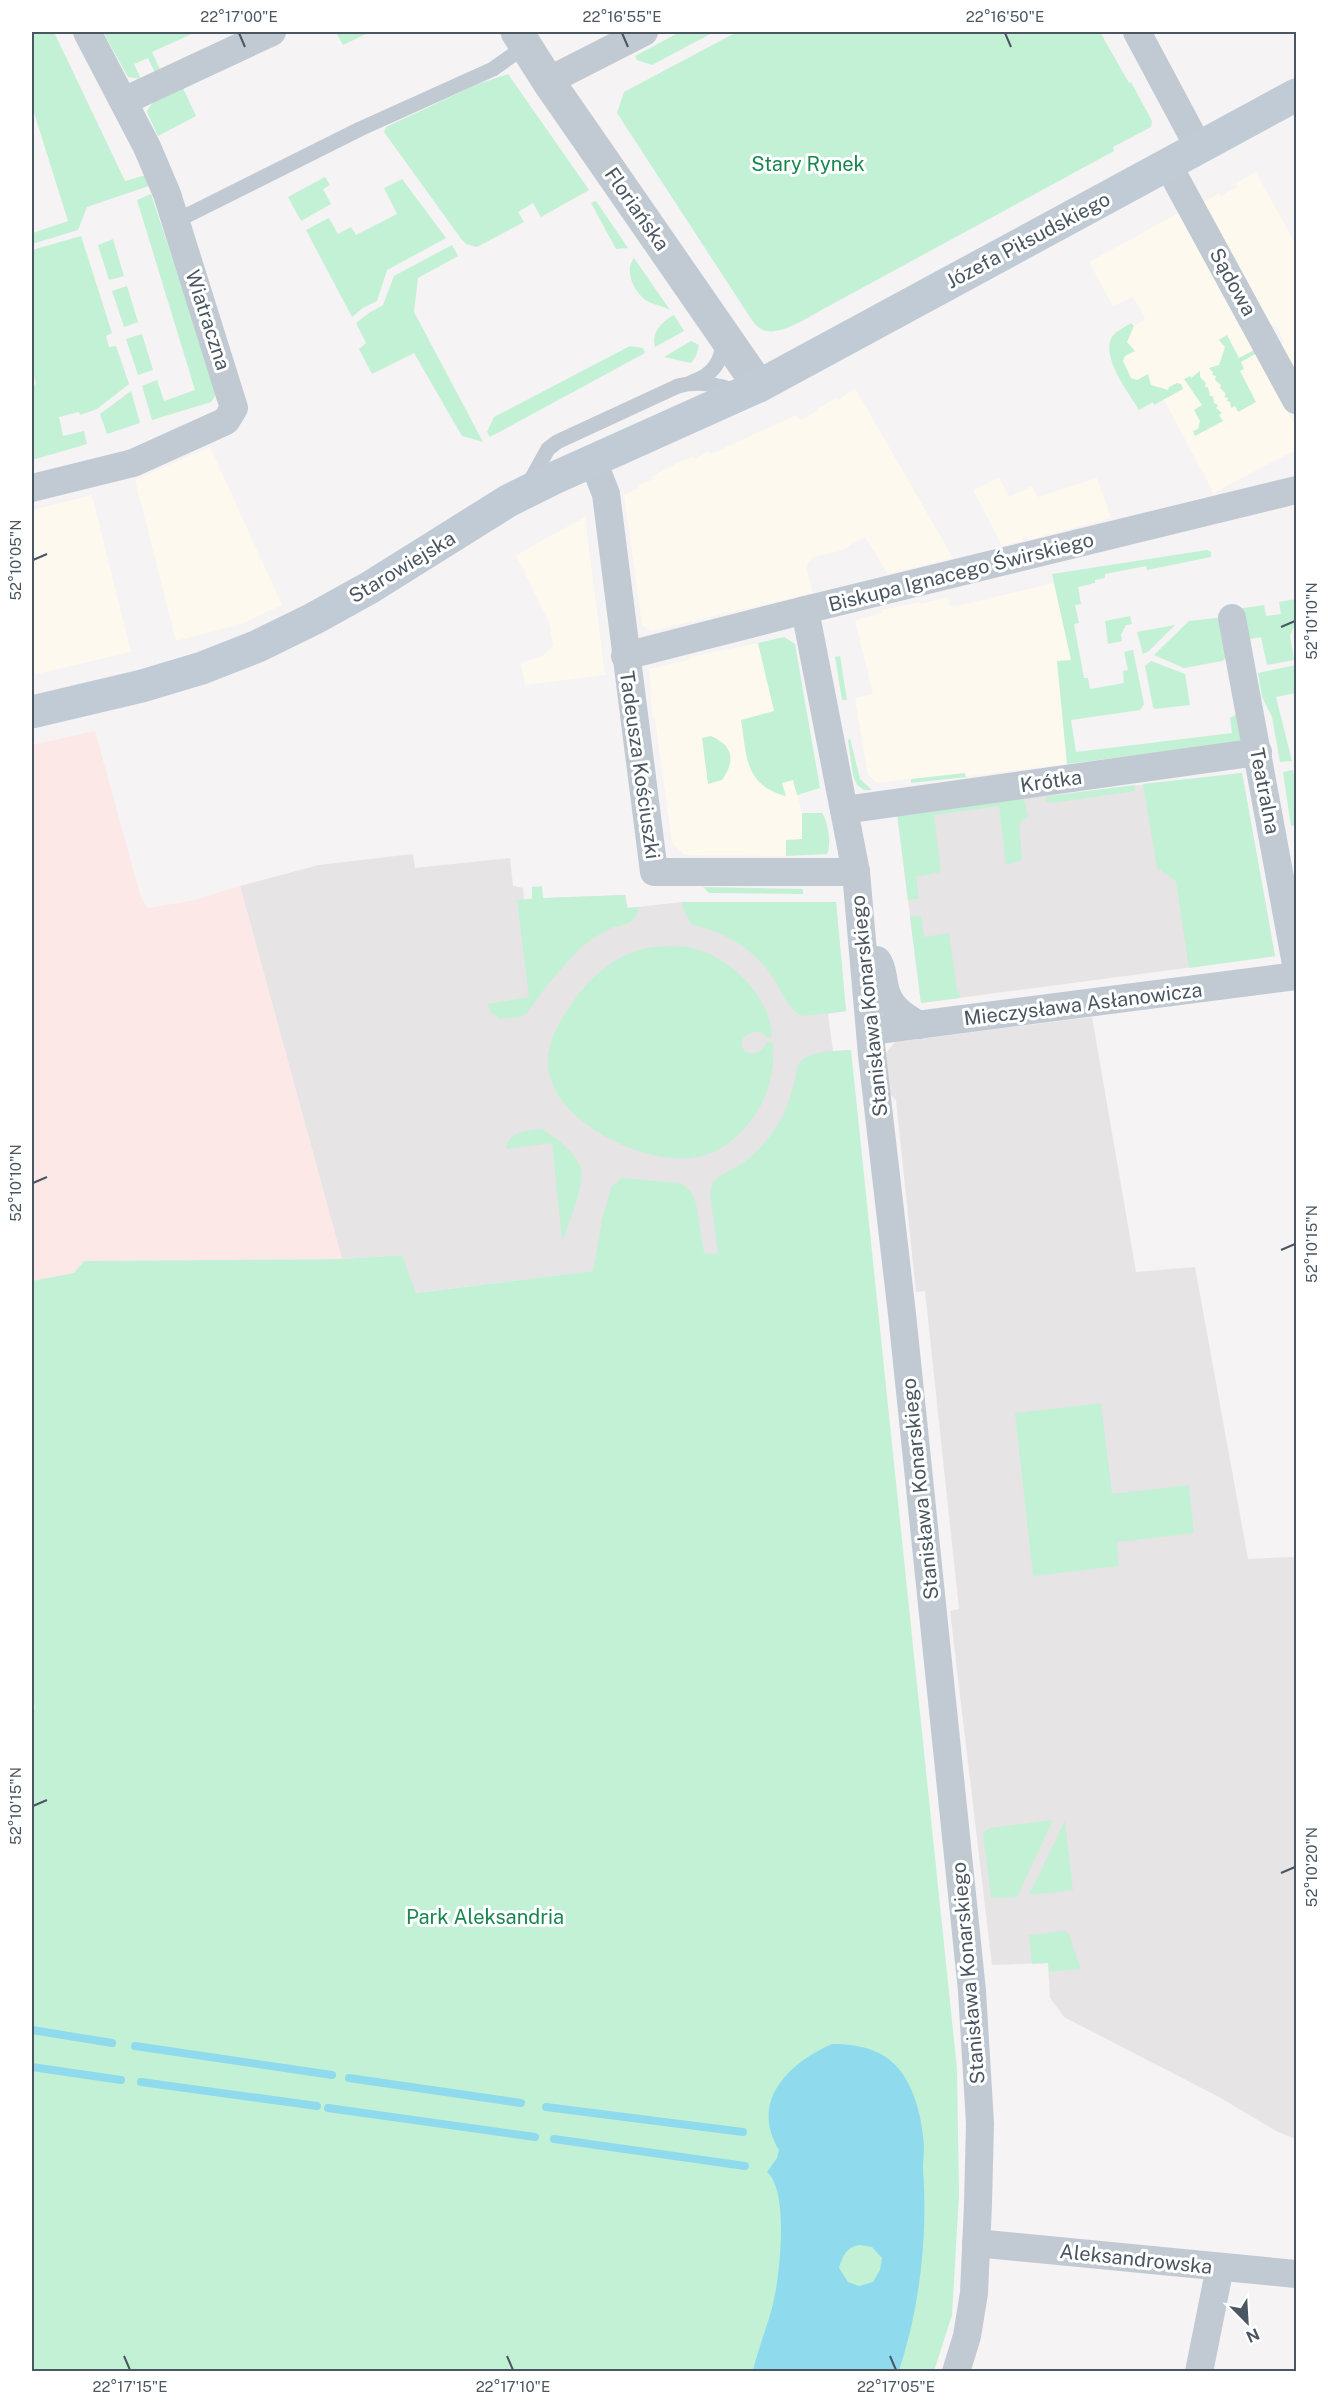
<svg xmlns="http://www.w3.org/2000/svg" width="1328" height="2403" font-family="'Public Sans',sans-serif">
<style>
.commercial{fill:#fdf9ef}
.education{fill:#e6e4e5}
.medical{fill:#fce8e6}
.green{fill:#c3f1d5}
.water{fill:#90daee;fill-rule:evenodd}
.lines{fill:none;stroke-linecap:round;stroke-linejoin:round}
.stream{stroke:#90daee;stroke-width:8}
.service{stroke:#c1cad2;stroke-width:15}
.minor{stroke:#c1cad2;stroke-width:28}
.tertiary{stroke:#c1cad2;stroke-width:33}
.secondary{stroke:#c1cbd6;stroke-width:33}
.ticks{fill:none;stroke:#4a5661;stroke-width:2}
.labels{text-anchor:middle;stroke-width:6;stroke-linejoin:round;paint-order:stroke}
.park-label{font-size:20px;fill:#17864f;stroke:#fff}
.street-label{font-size:20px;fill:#4a5661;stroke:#fff}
.neatline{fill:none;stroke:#4a5661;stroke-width:2}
.ticks-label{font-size:15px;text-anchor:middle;fill:#4a5661}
</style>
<rect width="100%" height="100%" fill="#f5f3f3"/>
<g class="commercial">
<path d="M1256 172 1296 245V377L1280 347 1284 342 1276 326H1267L1200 204 1219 193 1221 196 1237 187 1236 183Z"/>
<path d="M1182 211 1296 427V450L1228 485 1214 494 1164 400 1154 405 1153 402 1139 410 1111 361 1109 349 1114 334 1131 323 1136 325 1144 320 1145 317 1133 297 1113 306 1089 262Z"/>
<path d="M855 388 953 558 888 574 865 537 840 551 813 557 806 566 813 593 651 631 642 625 624 495 639 488 638 485 642 483 652 480 651 477 679 462 693 457 695 459 708 451 711 454 796 415 801 420 817 411V409L836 398 838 400Z"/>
<path d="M210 447 282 605 242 624 176 641 135 480Z"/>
<path d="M999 477 1009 497 1032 486 1038 497 1097 478 1111 518 1029 540 1026 536 1023 537 1024 541 1002 546 973 490Z"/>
<path d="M92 495 131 652 32 675V510Z"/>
<path d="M585 517 605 675 525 685 521 663 544 655 553 645 549 623 516 555Z"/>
<path d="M1054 583 1071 660 1057 662 1067 764 911 783 910 779 877 783 868 775 855 698 873 694 855 620 882 613V610L920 602 921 604 948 597 950 606H956Z"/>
<path d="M758 643 802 813V840H786V856L685 855 672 843 655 719H653L650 694 651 693 649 669 691 659 690 657Z"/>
</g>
<g class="education">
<path d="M1242 773 1275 956 921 1003 897 813Z"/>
<path d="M413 854 415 868 510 858 513 886 523 888 524 899 625 895 628 908 682 902H836L846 1011 828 1014 833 1051 851 1050 719 1254 595 1265 594 1271 415 1293 402 1255 342 1259 240 886 319 865Z"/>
<path d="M1092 1017 1136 1272 1195 1267 1248 1559 1296 1557V2139L1276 2131 1219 2097 1064 2017 1050 1998 1048 1963 992 1965 950 1611 959 1609 925 1291 916 1292 896 1100 890 1094 885 1054 895 1042Z"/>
</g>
<path class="medical" d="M95 731 141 898 148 908 192 901 240 886 342 1259 84 1261 75 1273 32 1281V745Z"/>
<g class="green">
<path d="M32 32H54L125 181 146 175 149 186 87 207 78 230 32 244V228L33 233 68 221 32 106Z"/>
<path d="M103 32H196L152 52 160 69 155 73 148 58 134 64 141 79 128 77Z"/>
<path d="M336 32H370L343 45Z"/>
<path d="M680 32H714L652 65 637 60 635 56Z"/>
<path d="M737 32H1100L1129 83 1131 82 1152 121 1151 127 1113 147 1114 151 827 307C811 315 778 339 761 329 755 326 750 317 746 311L617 113 624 92Z"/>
<path d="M508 74 589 190 541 217 533 203 518 212 524 222 477 247 466 244 462 240 384 132 386 127 478 84Z"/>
<path d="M183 88 196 116 158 136 147 112C152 98 170 94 183 88Z"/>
<path d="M325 177 330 185 323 189 331 204 301 221 288 197Z"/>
<path d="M402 179 446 238 387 270 377 301 363 308 352 317 306 230 329 218 338 234 351 227 356 235 397 214 384 188Z"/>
<path d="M151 194 216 390V395L211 402 152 420 142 386 157 380 164 401 195 390 137 200Z"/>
<path d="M596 201 628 248 616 249 591 203Z"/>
<path d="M81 236 112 333 106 336 109 347 116 346 129 384 97 409 80 415 79 412 59 417 63 436 84 431 87 444 32 460V386L36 384 32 369V250Z"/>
<path d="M113 239 124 276 109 280 98 245Z"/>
<path d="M452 245 458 256 418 278 414 312 483 442 462 436 414 353 372 374 359 349 366 343 356 323 369 313 383 305 394 276Z"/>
<path d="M634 258 670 310C663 306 649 304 643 298 632 288 625 269 634 258Z"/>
<path d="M127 286 138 322 124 327 112 291Z"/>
<path d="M674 315 684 331 655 347C651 333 661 322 674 315Z"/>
<path d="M1131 323 1134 326 1127 342 1135 351 1125 356 1123 361 1131 378 1137 380 1148 374 1151 385 1168 390 1169 387 1177 383 1181 384 1183 389 1154 405 1153 402 1139 410C1129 393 1100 356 1112 337 1116 331 1125 327 1131 323Z"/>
<path d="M142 334 153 370 138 375 126 339Z"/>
<path d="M1227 335 1239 358 1256 349 1257 353 1241 362 1244 369 1240 371 1256 402 1238 412 1235 406 1231 408 1230 402 1227 401 1228 398 1224 397 1226 394 1220 388 1221 385 1215 380 1216 376 1212 375 1213 372 1209 368 1219 365 1225 347 1219 340Z"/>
<path d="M691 341 699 345 696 356 691 363 664 357Z"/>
<path d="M630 346 643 348 645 353 490 437 487 432 494 417Z"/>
<path d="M1200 371V377L1206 383 1205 387H1208L1210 396H1213L1214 403 1218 405 1216 408 1222 413 1219 415 1223 421 1195 436 1193 431 1198 429 1200 421 1194 410 1202 405 1184 379 1190 376 1191 378Z"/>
<path d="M131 391 140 423 107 434 100 414Z"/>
<path d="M1207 550 1211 552V557L1147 570 1146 566 1105 574V578L1095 580V583L1078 587 1081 604 1075 605 1079 623 1074 624 1084 678H1088L1090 689 1124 683 1123 671 1128 670 1124 652 1133 650 1144 704 1140 710 1071 720 1076 752 1232 733 1230 718 1237 714 1245 723 1240 742 1067 764 1057 661 1071 660 1052 574Z"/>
<path d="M1296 599V624L1290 635 1294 660 1267 665 1261 637 1244 640 1238 609 1264 605 1266 616 1281 614 1279 602Z"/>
<path d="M1130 616 1132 624 1126 625 1121 635 1122 641 1108 644 1105 621Z"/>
<path d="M1225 617V659L1222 661 1184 668 1154 655 1189 621Z"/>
<path d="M1175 625 1149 651 1143 654 1137 632Z"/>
<path d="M784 637 795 644 820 788 797 795 793 780 782 783 786 796C744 785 747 756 741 720L774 711 758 643Z"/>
<path d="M840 656 847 700H842L835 657Z"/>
<path d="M1151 661 1185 674 1190 705 1155 709 1153 707 1145 666Z"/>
<path d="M1296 665V693L1276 697 1292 761 1280 762 1272 717 1262 697 1258 673Z"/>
<path d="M711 736C733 746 736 760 722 780L708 784 702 738Z"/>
<path d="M850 738 860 779 872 790H864L857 785 853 775 848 741Z"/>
<path d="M1293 770 1296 788V825L1291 826 1283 772Z"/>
<path d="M965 773 966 777 911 783V779Z"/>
<path d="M1242 773 1275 956 1189 968 1176 881 1157 868 1143 784Z"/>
<path d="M1134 785 1135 791 1050 803 1046 801 1045 797Z"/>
<path d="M1024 799 1028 817 1021 821 1019 825 1022 860 1006 865 999 806 934 815 941 872 916 877 919 899 908 900 897 813Z"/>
<path d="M802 813H822C828 822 832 844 827 854L786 856V840L802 839Z"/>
<path d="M542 886 543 898 625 895 627 908 639 907 635 918 627 924 611 928 592 939 579 949 548 984 527 1013 520 1017 501 1019 492 1013 487 1004 529 997 517 900 532 899V887Z"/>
<path d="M703 887 803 889V894L709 893Z"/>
<path d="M682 902H836L846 1011 803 1016C785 1009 780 984 767 969 745 943 723 933 691 924L683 909Z"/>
<path d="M921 916 924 937 949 933 957 991H959L960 998 921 1003 910 917Z"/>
<path d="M654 947C666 947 680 945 692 948 730 957 770 996 772 1036L766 1038 762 1032C753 1030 744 1034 741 1043L744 1051 752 1054 762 1050 766 1043 773 1042C775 1072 768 1100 749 1123 734 1141 716 1155 692 1158 641 1164 545 1119 548 1059 549 1039 560 1020 571 1005 590 976 619 951 654 947Z"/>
<path d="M851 1050 957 2069 959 2195 952 2315 934 2371H32V1710L35 1709 32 1688V1281L74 1273 84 1261 342 1259 402 1255 416 1293 593 1271 602 1220 611 1187 622 1178 680 1183 690 1190 696 1203 704 1253 718 1254 710 1194 712 1183C722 1173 737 1168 748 1159 779 1133 791 1104 798 1065 809 1049 833 1052 851 1050Z"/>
<path d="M542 1129C555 1137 577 1153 581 1169 585 1185 569 1221 564 1238H562L552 1143 506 1149C509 1130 527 1131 542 1129Z"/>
<path d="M1101 1403 1112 1494 1189 1485 1194 1533 1117 1542 1119 1566 1033 1576 1015 1413Z"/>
<path d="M1053 1820 1017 1897 991 1898 983 1833 990 1828Z"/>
<path d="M1065 1821 1073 1890 1029 1895Z"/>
<path d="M1065 1931 1069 1934 1081 1969 1049 1972 1048 1963 1032 1964 1029 1935Z"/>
</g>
<path class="water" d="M832 2044C860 2044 888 2050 904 2076 917 2096 922 2122 924 2145 924 2153 923 2161 923 2168 928 2237 920 2306 899 2371H753C758 2347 769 2324 774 2299 780 2273 789 2190 767 2172L777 2158 779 2150C749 2101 789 2063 832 2044ZM860 2245 872 2247 882 2258 880 2270 873 2282 859 2286 848 2282 839 2268C843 2256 846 2247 860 2245Z"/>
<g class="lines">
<g class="stream">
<path d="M32 2030 112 2043"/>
<path d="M135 2046 332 2075"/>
<path d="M32 2067 121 2080"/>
<path d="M349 2078 521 2103"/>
<path d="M141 2082 317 2106"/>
<path d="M546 2107 743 2132"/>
<path d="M328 2108 535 2137"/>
<path d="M554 2139 745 2166"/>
</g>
<g class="service">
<path d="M176 221 360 129 493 69 527 45"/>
<path d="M692 382C713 375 722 362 723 340"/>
<path d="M528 485 548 449 557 442 678 386C700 380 718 385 739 392"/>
</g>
<g class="minor">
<path d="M1137 32 1199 148"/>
<path d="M548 81 644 32"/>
<path d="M124 101 272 32"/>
<path d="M1168 165 1296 400"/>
<path d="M593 461 606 494 654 872H856"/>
<path d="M32 488 133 463 226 421 234 408 167 194 147 147 87 32"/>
<path d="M805 610 856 872 872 1055 902 1314 972 1991 980 2123 978 2204 974 2293 967 2336 956 2372"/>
<path d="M1232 618 1296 964"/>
<path d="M625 656 805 610 1296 490"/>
<path d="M844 810 1258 752"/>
<path d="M877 960C883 968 882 974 884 983 887 1005 900 1014 919 1025"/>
<path d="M870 1031 1296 976"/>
<path d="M976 2243 1296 2274"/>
<path d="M1199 2372 1220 2267"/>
</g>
<path class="tertiary" d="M517 32 548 81 759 386"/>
<path class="secondary" d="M32 712 142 686 202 668 258 646 313 619 369 588 508 501 552 479 759 386 1296 95"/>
</g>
<path class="ticks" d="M239 33 245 47M622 33 628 47M1005 33 1011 47M33 560 47 554M1281 627 1295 621M33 1183 47 1177M1281 1250 1295 1244M33 1806 47 1800M1281 1873 1295 1867M124 2356 130 2370M507 2356 513 2370M890 2356 896 2370"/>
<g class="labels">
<g class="park-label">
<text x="808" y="171">Stary Rynek</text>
<text x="485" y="1924">Park Aleksandria</text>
</g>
<g class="street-label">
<text transform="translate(637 209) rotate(55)" y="7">Floriańska</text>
<text transform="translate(1028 240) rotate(-28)" y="7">Józefa Piłsudskiego</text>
<text transform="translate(1233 282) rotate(61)" y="7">Sądowa</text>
<text transform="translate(208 320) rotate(72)" y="7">Wiatraczna</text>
<text transform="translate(402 567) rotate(-31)" y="7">Starowiejska</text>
<text transform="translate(961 572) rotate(-14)" y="7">Biskupa Ignacego Świrskiego</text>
<text transform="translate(640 765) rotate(82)" y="7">Tadeusza Kościuszki</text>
<text transform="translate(1051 781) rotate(-8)" y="7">Krótka</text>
<text transform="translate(1265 791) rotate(79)" y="7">Teatralna</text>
<text transform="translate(1083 1004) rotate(-7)" y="7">Mieczysława Asłanowicza</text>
<text transform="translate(869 1006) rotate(-96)" y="7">Stanisława Konarskiego</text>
<text transform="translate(920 1489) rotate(-96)" y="7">Stanisława Konarskiego</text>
<text transform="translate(968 1973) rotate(-95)" y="7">Stanisława Konarskiego</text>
<text transform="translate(1136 2259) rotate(6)" y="7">Aleksandrowska</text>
</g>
</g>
<rect width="1328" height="2403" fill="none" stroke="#ffffff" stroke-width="66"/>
<g transform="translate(1247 2322) rotate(156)" stroke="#ffffff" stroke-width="4.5" paint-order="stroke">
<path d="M0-4.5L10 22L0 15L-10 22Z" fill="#4a5661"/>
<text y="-9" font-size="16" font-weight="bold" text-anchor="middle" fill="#4a5661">N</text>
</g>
<rect x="33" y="33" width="1262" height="2337" class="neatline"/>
<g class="ticks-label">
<text x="239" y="22">22°17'00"E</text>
<text x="622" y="22">22°16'55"E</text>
<text x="1005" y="22">22°16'50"E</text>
<text transform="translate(16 560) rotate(-90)" y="5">52°10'05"N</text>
<text transform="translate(1312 621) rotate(-90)" y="5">52°10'10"N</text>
<text transform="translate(16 1183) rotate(-90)" y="5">52°10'10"N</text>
<text transform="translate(1312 1244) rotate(-90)" y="5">52°10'15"N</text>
<text transform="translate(16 1806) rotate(-90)" y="5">52°10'15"N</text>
<text transform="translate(1312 1867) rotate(-90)" y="5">52°10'20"N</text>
<text x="130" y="2392">22°17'15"E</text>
<text x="513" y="2392">22°17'10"E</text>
<text x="896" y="2392">22°17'05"E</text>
</g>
</svg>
